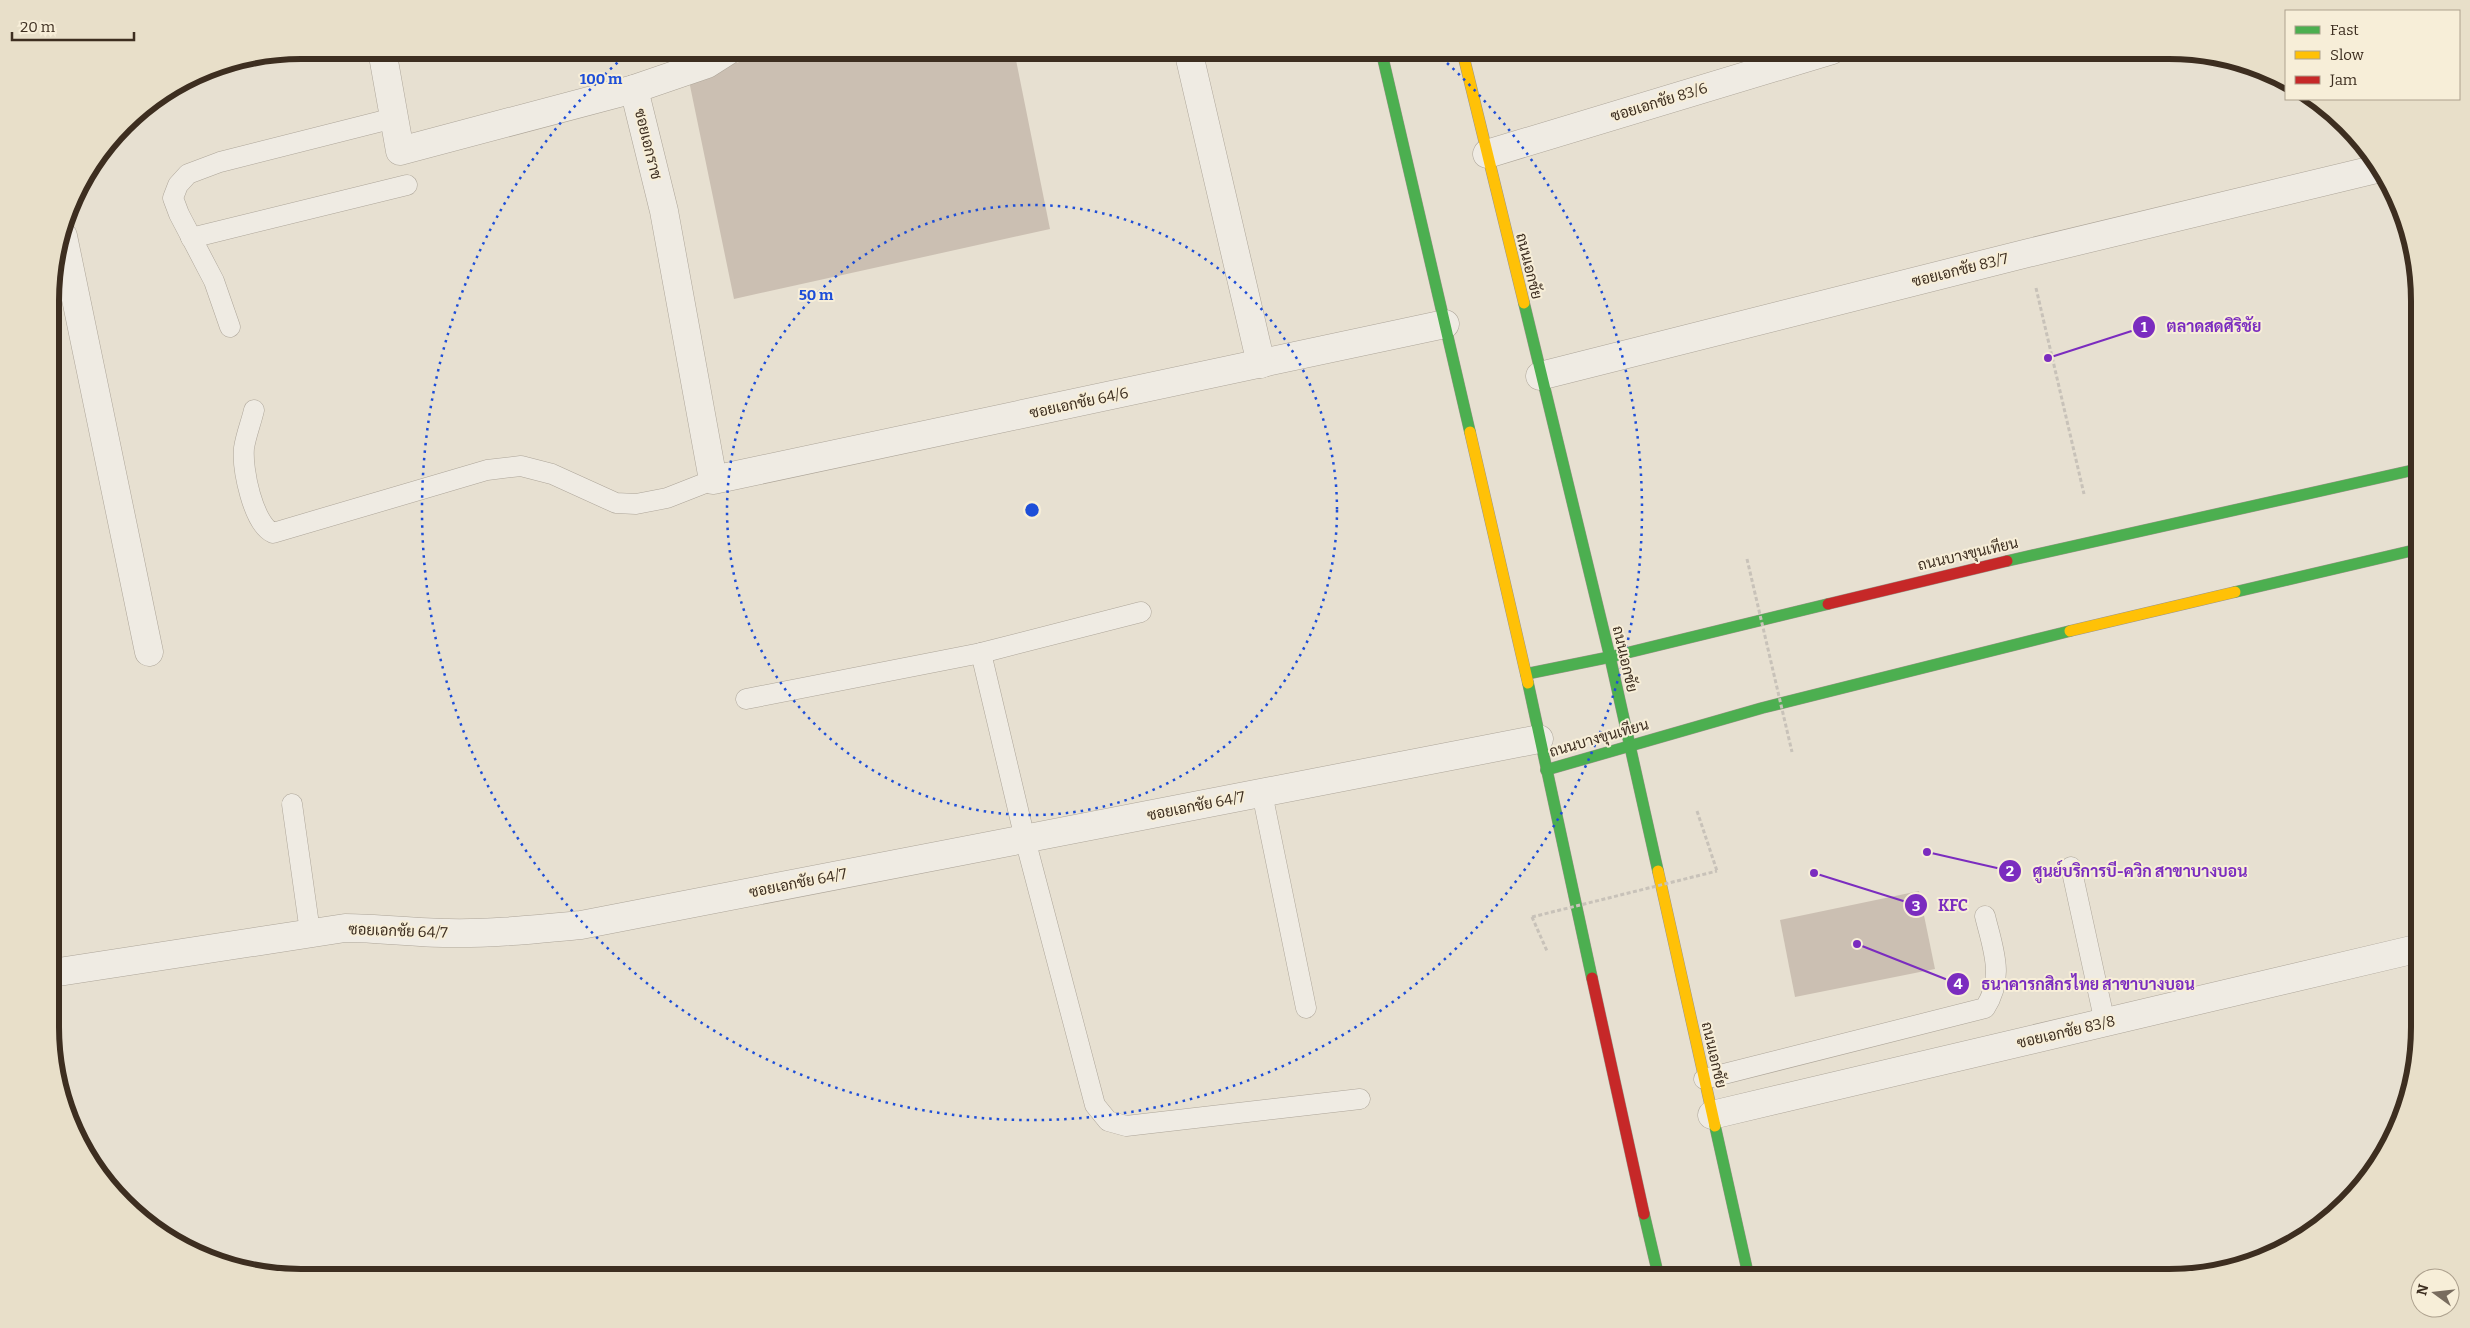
<svg xmlns="http://www.w3.org/2000/svg" width="2470" height="1328" font-family="Bitter,Sarabun,serif">
<style>
.building{fill:#cbbfb2}
.lines{fill:none;stroke-linecap:round;stroke-linejoin:round}
.lane-casing{stroke:#ada599;stroke-width:21}
.street-casing{stroke:#ada599;stroke-width:29}
.fast-casing{stroke:#9c958a;stroke-width:12}
.slow-casing{stroke:#9c958a;stroke-width:12}
.jam-casing{stroke:#9c958a;stroke-width:12}
.path{stroke:#c8c2b9;stroke-width:3;stroke-dasharray:4 2.5;stroke-linecap:butt}
.lane{stroke:#efebe3;stroke-width:20}
.street{stroke:#efebe3;stroke-width:28}
.fast{stroke:#4caf50;stroke-width:11}
.slow{stroke:#ffc107;stroke-width:11}
.jam{stroke:#c62828;stroke-width:11}
.path-bridge{stroke:#c8c2b9;stroke-width:3;stroke-dasharray:4 2.5;stroke-linecap:butt}
.ring{fill:none;stroke:#1d4ed8;stroke-width:2.5;stroke-dasharray:2.5 5}
.labels{text-anchor:middle;stroke-width:4;stroke-linejoin:round;paint-order:stroke}
.street-label{font-size:15px;fill:#3d2e20;stroke:#f7eed8}
.rim{fill:none;stroke:#3d2e20;stroke-width:6}
.centre{fill:#1d4ed8;stroke:#f7eed8;stroke-width:2.5}
.ring-label{font-size:15px;text-anchor:middle;font-weight:bold;fill:#1d4ed8;stroke:#f7eed8;stroke-width:4;stroke-linejoin:round;paint-order:stroke}
.leader{fill:none;stroke:#7b2cbf;stroke-width:2}
.callout-dot{fill:#7b2cbf;stroke:#f7eed8;stroke-width:2}
.mark-label{font-size:15px;text-anchor:middle;font-weight:bold;fill:#fff}
.callout-label{font-size:16px;text-anchor:middle;font-weight:bold;fill:#7b2cbf;stroke:#f7eed8;stroke-width:4;stroke-linejoin:round;paint-order:stroke}
</style>
<rect width="100%" height="100%" fill="#e7e0d1"/>
<g class="building">
<path d="M758 50H1014L1050 229 734 299 688 76 754 58Z"/>
<path d="M1919 891 1935 969 1795 997 1780 920Z"/>
</g>
<g class="lines">
<g class="lane-casing">
<g id="lane">
<path d="M191 238 407 185"/>
<path d="M230 327 214 281 179 214 173 198 178 185 188 174 220 162 394 118"/>
<path d="M254 410C251 423 246 435 244 448 242 469 253 524 273 533L487 470 521 466 552 474 616 503 636 504 667 498 713 480"/>
<path d="M981 653 1141 612"/>
<path d="M746 699 981 653 1025 839 1095 1105 1108 1121 1126 1126 1360 1099"/>
<path d="M1262 793 1306 1008"/>
<path d="M292 804 310 932"/>
<path d="M2071 867 2105 1023"/>
<path d="M1704 1079 1985 1008C2005 977 1993 949 1985 916"/>
</g>
</g>
<g class="street-casing">
<g id="street">
<path d="M382 50 400 151 634 89 664 211 713 480 1445 324"/>
<path d="M1188 50 1261 364"/>
<path d="M634 89 707 64 729 50"/>
<path d="M1487 154 1832 50"/>
<path d="M63 236 149 652"/>
<path d="M1540 376 2028 253 2381 168"/>
<path d="M52 973 345 928C380 928 414 933 448 933 493 934 537 929 581 925L1539 739"/>
<path d="M1712 1115 2420 948"/>
</g>
</g>
<g class="fast-casing">
<g id="fast">
<path d="M1381 50 1470 432"/>
<path d="M1524 303 1610 657 1658 871"/>
<path d="M2007 561 2418 469"/>
<path d="M2235 592 2419 549"/>
<path d="M1526 674 1610 657 1828 604"/>
<path d="M1528 683 1592 978"/>
<path d="M1546 770 1762 708 2070 631"/>
<path d="M1715 1126 1749 1278"/>
<path d="M1644 1214 1659 1278"/>
</g>
</g>
<g class="slow-casing">
<g id="slow">
<path d="M1462 50 1524 303"/>
<path d="M1470 432 1528 683"/>
<path d="M2070 631 2235 592"/>
<path d="M1658 871 1715 1126"/>
</g>
</g>
<g class="jam-casing">
<g id="jam">
<path d="M1828 604 2007 561"/>
<path d="M1592 978 1644 1214"/>
</g>
</g>
<g class="path">
<path d="M2036 288 2084 494"/>
<path d="M1697 811 1717 871"/>
<path d="M1532 917 1547 951"/>
</g>
<use href="#lane" class="lane"/>
<use href="#street" class="street"/>
<use href="#fast" class="fast"/>
<use href="#slow" class="slow"/>
<use href="#jam" class="jam"/>
<g class="path-bridge">
<path d="M1747 559 1792 752"/>
<path d="M1532 917 1717 871"/>
</g>
</g>
<g class="ring">
<circle cx="1032" cy="510" r="305"/>
<path d="M1436 53A610 610 0 1 1 628 53"/>
</g>
<g class="labels">
<g class="street-label">
<text transform="translate(1659 102) rotate(-17)" y="5">ซอยเอกชัย 83/6</text>
<text transform="translate(648 144) rotate(76)" y="5">ซอยเอกราช</text>
<text transform="translate(1529 266) rotate(76)" y="5">ถนนเอกชัย</text>
<text transform="translate(1960 270) rotate(-14)" y="5">ซอยเอกชัย 83/7</text>
<text transform="translate(1079 403) rotate(-12)" y="5">ซอยเอกชัย 64/6</text>
<text transform="translate(1968 554) rotate(-13)" y="5">ถนนบางขุนเทียน</text>
<text transform="translate(1625 659) rotate(77)" y="5">ถนนเอกชัย</text>
<text transform="translate(1599 738) rotate(-16)" y="5">ถนนบางขุนเทียน</text>
<text transform="translate(1196 806) rotate(-11)" y="5">ซอยเอกชัย 64/7</text>
<text transform="translate(798 883) rotate(-11)" y="5">ซอยเอกชัย 64/7</text>
<text transform="translate(398 931) rotate(2)" y="5">ซอยเอกชัย 64/7</text>
<text transform="translate(2066 1032) rotate(-13)" y="5">ซอยเอกชัย 83/8</text>
<text transform="translate(1714 1055) rotate(77)" y="5">ถนนเอกชัย</text>
</g>
</g>
<path d="M0 0H2470V1328H0ZM301 59H2169A242 242 0 0 1 2411 301V1027A242 242 0 0 1 2169 1269H301A242 242 0 0 1 59 1027V301A242 242 0 0 1 301 59Z" fill="#e8dfc9" fill-rule="evenodd"/>
<path class="rim" d="M301 59H2169A242 242 0 0 1 2411 301V1027A242 242 0 0 1 2169 1269H301A242 242 0 0 1 59 1027V301A242 242 0 0 1 301 59Z"/>
<circle cx="1032" cy="510" r="8" class="centre"/>
<g class="ring-label">
<text x="601" y="84">100 m</text>
<text x="816" y="300">50 m</text>
</g>
<path class="leader" d="M2048 358L2144 327M1927 852L2010 871M1814 873L1916 905M1857 944L1958 984"/>
<g class="callout-dot">
<circle cx="2048" cy="358" r="5"/>
<circle cx="1927" cy="852" r="5"/>
<circle cx="1814" cy="873" r="5"/>
<circle cx="1857" cy="944" r="5"/>
<circle cx="2144" cy="327" r="12"/>
<circle cx="2010" cy="871" r="12"/>
<circle cx="1916" cy="905" r="12"/>
<circle cx="1958" cy="984" r="12"/>
</g>
<g class="mark-label">
<text x="2144" y="332">1</text>
<text x="2010" y="876">2</text>
<text x="1916" y="911">3</text>
<text x="1958" y="989">4</text>
</g>
<g class="callout-label">
<text x="2214" y="332">ตลาดสดศิริชัย</text>
<text x="2140" y="877">ศูนย์บริการบี-ควิก สาขาบางบอน</text>
<text x="1953" y="911">KFC</text>
<text x="2088" y="990">ธนาคารกสิกรไทย สาขาบางบอน</text>
</g>
<rect x="2285" y="10" width="175" height="90" fill="#f7eed8" stroke="#ada18e"/>
<rect x="2295" y="26" width="25" height="8" fill="#4caf50" stroke="#ada18e"/>
<text x="2330" y="35" font-size="15" fill="#3d2e20">Fast</text>
<rect x="2295" y="51" width="25" height="8" fill="#ffc107" stroke="#ada18e"/>
<text x="2330" y="60" font-size="15" fill="#3d2e20">Slow</text>
<rect x="2295" y="76" width="25" height="8" fill="#c62828" stroke="#ada18e"/>
<text x="2330" y="85" font-size="15" fill="#3d2e20">Jam</text>
<g transform="translate(2435 1293) rotate(285)"><circle r="24" fill="#f7eed8" stroke="#ada18e"/>
<path d="M0-4L9 19L0 12L-9 19Z" fill="#786c5e"/>
<text y="-8" font-size="14" font-weight="bold" text-anchor="middle" fill="#3d2e20">N</text>
</g>
<path d="M12 32v8h122v-8" fill="none" stroke="#3d2e20" stroke-width="2.5"/>
<text x="20" y="32" font-size="15" fill="#3d2e20" stroke="#f7eed8" stroke-width="4" paint-order="stroke">20 m</text>
</svg>
